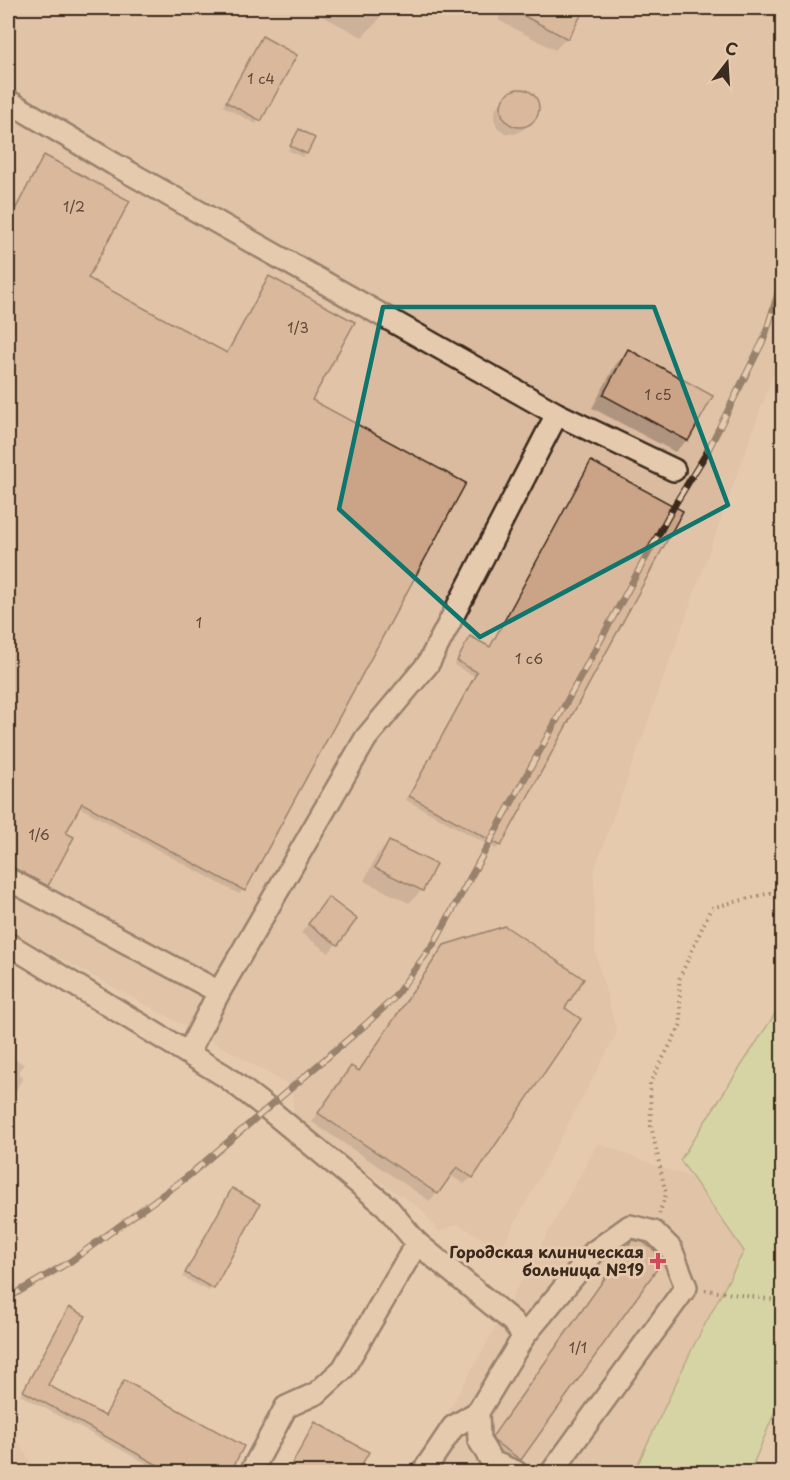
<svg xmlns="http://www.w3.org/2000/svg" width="790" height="1480" font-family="'Playpen Sans',sans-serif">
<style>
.built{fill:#dbbb9f}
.green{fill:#c3e097;stroke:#7f855a;stroke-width:1.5}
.shadow{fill:#0003}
.building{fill:#cba386;stroke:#3b2a1e;stroke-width:1.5}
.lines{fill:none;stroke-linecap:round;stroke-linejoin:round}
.minor-casing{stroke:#3b2a1e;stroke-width:26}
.path{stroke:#3b2a1e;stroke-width:4;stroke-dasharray:1.5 4.5;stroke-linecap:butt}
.minor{stroke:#e6caae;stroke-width:21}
.rail-casing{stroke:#3b2a1e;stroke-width:7}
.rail{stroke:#e6caae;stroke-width:4.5;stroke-dasharray:14;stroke-linecap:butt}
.marked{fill:none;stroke:#0f766e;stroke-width:4.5;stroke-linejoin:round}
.poi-dot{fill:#d1495b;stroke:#e6caae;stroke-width:2}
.labels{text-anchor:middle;stroke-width:6;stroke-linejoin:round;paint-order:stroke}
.number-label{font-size:14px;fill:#5f4838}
.poi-label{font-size:16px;font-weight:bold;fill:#3b2a1e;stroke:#e6caae;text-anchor:end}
</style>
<rect width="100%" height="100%" fill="#e6caae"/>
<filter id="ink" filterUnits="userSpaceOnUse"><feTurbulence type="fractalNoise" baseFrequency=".0167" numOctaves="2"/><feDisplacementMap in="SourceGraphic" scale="12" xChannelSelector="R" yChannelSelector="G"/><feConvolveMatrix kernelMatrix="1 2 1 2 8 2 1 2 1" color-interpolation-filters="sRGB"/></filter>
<g filter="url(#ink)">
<g class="built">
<path d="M8 8H782V350L594 871 595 951 617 1033 501 1249 457 1224 439 1232 421 1209 304 1131 293 1109 292 1087 198 1033 8 930Z"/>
<path d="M598 1143 659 1167 782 1206 651 1472H415Z"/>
<path d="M8 1427 32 1464 50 1472H8Z"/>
</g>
<path class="green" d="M782 1003V1394L752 1467V1472H634L693 1347 744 1251 680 1160Z"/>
<g class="shadow">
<path d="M307 8H385L377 22 362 37Z"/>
<path d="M504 8H580L583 9 567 38 555 50 498 20Z"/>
<path d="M262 38 295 55 256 124 223 106Z"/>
<path d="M522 90 531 94 537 102 538 111 533 120 524 129 515 134 505 133 497 127 494 118 496 108 512 92Z"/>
<path d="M299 131 306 153 302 157 288 150Z"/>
<path d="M44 157 86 279 225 354 265 282 269 278 310 400 243 890 239 894 79 807 64 834 47 885 42 889 8 871V775L10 770 8 769V221L40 161Z"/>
<path d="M628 351 687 440 675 452 592 408 616 364Z"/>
<path d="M591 463 500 845 496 849 406 800 474 676 454 665 470 638 489 648Z"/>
<path d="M389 843 434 865 421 891 409 903 364 881 377 855Z"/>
<path d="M328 899 355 919 329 953 301 933Z"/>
<path d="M445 947 563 1008 472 1177 464 1184 450 1175 430 1201 312 1122 343 1075 351 1068 358 1072 437 955Z"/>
<path d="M10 1057 24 1064 18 1074 23 1077 8 1106V1059Z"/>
<path d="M232 1190 212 1288 209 1291 182 1277Z"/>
<path d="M632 1242 520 1459 512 1467 485 1446 624 1250Z"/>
<path d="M69 1309 46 1386 104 1417 125 1382 228 1472H162L20 1395Z"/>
<path d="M315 1423 355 1472H286Z"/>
</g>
<g class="building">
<path d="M509 8H585L568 39Z"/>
<path d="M262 36 297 55 261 121 226 102Z"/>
<circle cx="520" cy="108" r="19"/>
<path d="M299 129 315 138 307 154 290 146Z"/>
<path d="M44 155 130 201 88 278 227 353 269 276 355 322 312 400 466 483 245 891 82 803 66 833 74 837 48 886 14 868 8 866V223Z"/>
<path d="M628 349 713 396 688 441 603 395Z"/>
<path d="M591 461 683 511 501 846 409 796 477 672 457 661 470 636 490 647Z"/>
<path d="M389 841 436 864 423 891 375 868Z"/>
<path d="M328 897 357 919 338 945 308 924Z"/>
<path d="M505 926 584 979 565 1008 581 1019 473 1178 457 1167 438 1194 318 1113 351 1066 359 1071 444 945Z"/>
<path d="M232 1188 260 1204 214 1289 185 1273Z"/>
<path d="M632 1240 643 1242 655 1251 662 1262 521 1460 494 1441 492 1437Z"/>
<path d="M69 1307 86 1316 48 1385 105 1416 124 1380 244 1446 230 1473H172L23 1391Z"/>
<path d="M315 1422 369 1452 357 1473H287Z"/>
</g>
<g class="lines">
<g class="minor-casing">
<g id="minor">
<path d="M8 101 114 164 557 414 674 470"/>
<path d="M8 879 219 992"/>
<path d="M8 944 225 1076 267 1108 386 1206 417 1243 512 1321 524 1336 478 1412 479 1440 492 1462 516 1472"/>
<path d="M188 1053 219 992 366 738 428 664 557 414"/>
<path d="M524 1336 594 1252 630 1226 654 1232 671 1249 686 1287 552 1472"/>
<path d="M251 1472 286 1407 317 1393 343 1369 417 1243"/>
<path d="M423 1472 453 1427 478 1412"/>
</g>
</g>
<g class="path">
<path d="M659 1214 666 1194 651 1126 650 1083 681 1024 679 979 711 908 782 890"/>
<path d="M705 1290 782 1301"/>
</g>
<use href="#minor" class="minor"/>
<g class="rail-casing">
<path id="rail" d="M8 1298 71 1261 187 1177 365 1025 393 999 435 942 674 506 707 452 764 339 782 280"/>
</g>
<use href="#rail" class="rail"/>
</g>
</g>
<path d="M0 0H790V1480H0ZM383 307H654L728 505 480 637 339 509Z" fill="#e6caae" fill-opacity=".55" fill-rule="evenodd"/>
<path class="marked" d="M383 307H654L728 505 480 637 339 509Z"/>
<path class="poi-dot" d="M655 1252h6v6h6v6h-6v6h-6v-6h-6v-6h6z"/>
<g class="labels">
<g class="number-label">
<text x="261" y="84">1 с4</text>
<text x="74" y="212">1/2</text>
<text x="298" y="333">1/3</text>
<text x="658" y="400">1 с5</text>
<text x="199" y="628">1</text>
<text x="529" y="664">1 с6</text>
<text x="39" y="840">1/6</text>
<text x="578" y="1353">1/1</text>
</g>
<g class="poi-label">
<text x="644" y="1258">Городская клиническая<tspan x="644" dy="18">больница №19</tspan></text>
</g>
</g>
<rect width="790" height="1480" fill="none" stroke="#e6caae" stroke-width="30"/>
<rect x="15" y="15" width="760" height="1450" fill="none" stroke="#3b2a1e" stroke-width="2" filter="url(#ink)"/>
<g transform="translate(727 63) rotate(17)" stroke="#e6caae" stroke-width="4.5" paint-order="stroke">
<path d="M0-4.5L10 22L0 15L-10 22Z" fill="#3b2a1e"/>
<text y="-9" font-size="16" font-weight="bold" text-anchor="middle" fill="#3b2a1e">С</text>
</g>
</svg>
